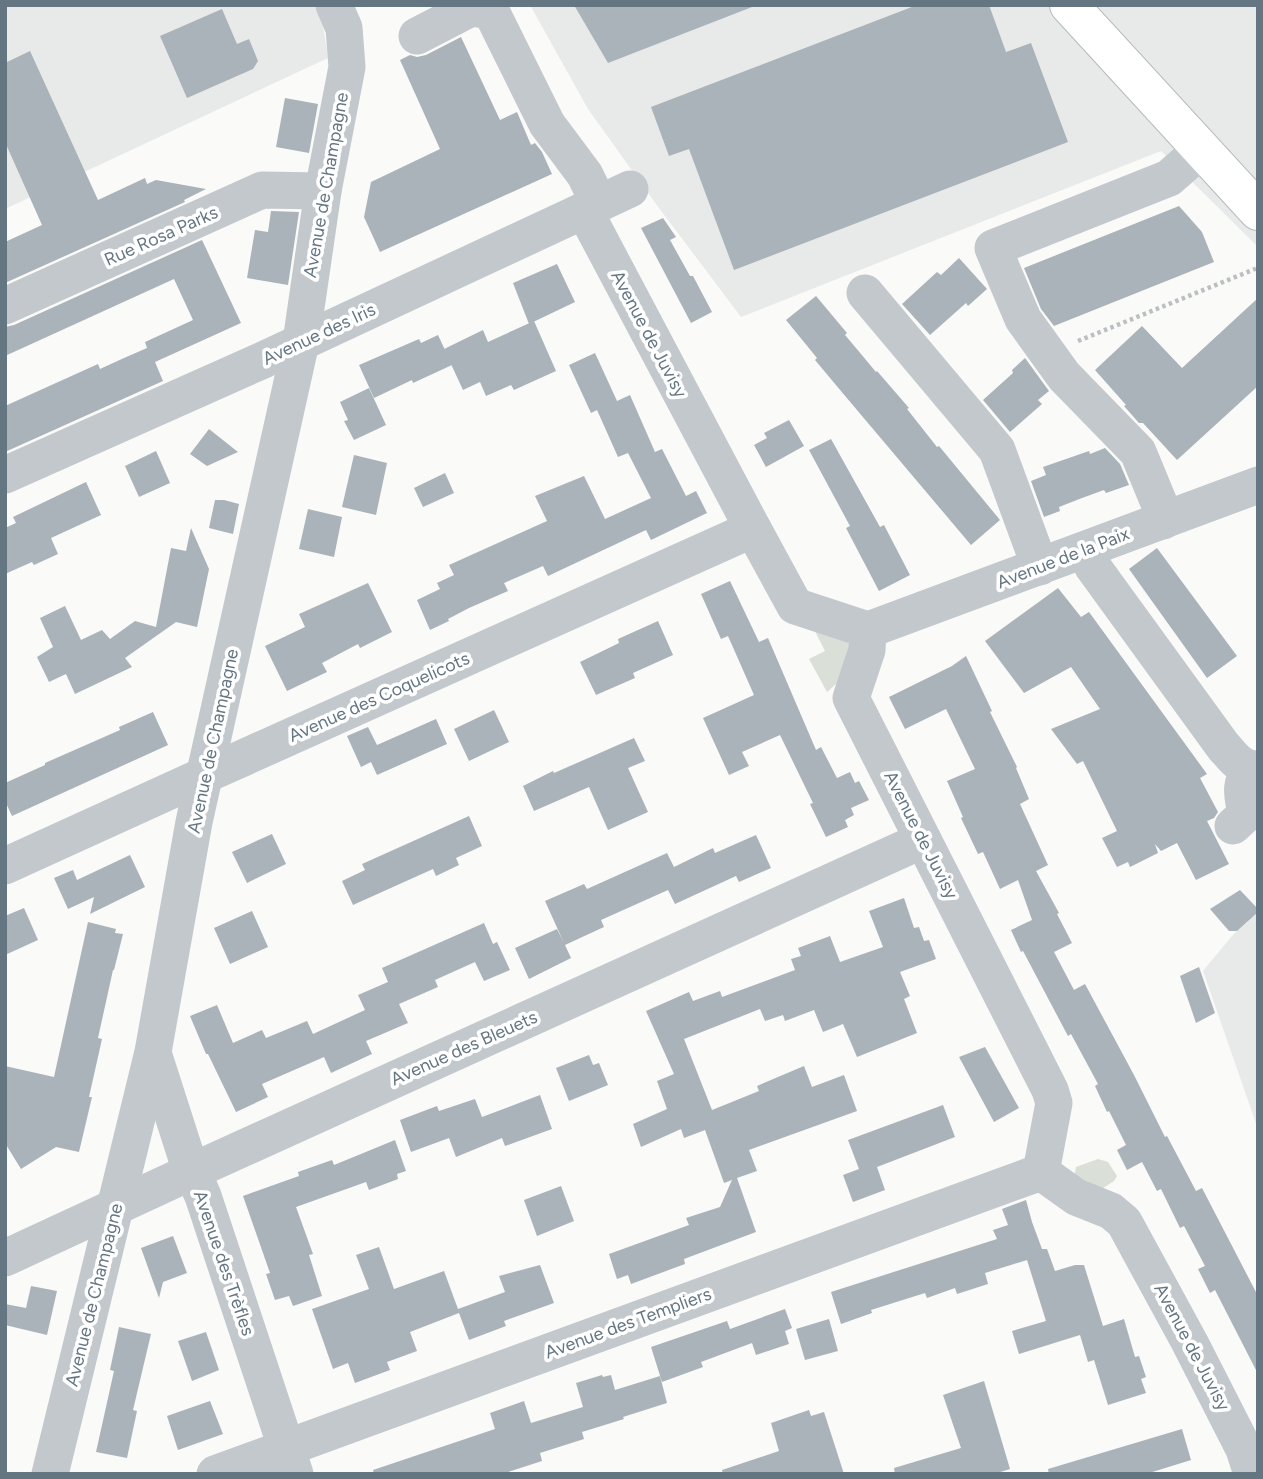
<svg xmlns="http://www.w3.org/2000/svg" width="1263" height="1479" font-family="Figtree,sans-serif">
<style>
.built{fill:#e8e9e9}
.green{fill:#dadfd7}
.building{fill:#aab3b9}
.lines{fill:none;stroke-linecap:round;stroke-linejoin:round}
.major-casing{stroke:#b5babe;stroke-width:40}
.path{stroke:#bbbfc2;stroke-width:4.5;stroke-dasharray:3.5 3.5;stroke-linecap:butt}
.minor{stroke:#c3c8cc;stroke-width:37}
.major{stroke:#fff;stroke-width:38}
.labels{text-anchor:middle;stroke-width:7;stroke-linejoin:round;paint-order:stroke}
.street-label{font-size:18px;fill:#657683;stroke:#fff}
</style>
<rect width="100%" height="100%" fill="#fafaf8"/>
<g class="built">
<path d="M5 5H320L328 58 5 209Z"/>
<path d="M530 5H1258V247L1161 151 741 317 656 204 588 109Z"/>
<path d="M1258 912V1129L1203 971 1232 936Z"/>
</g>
<g class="green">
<path d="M812 625 847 640 853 653 846 675 827 692 809 659 825 651Z"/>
<path d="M1098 1159 1108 1162 1117 1176 1114 1181 1100 1190 1074 1177 1076 1167Z"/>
</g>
<g class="building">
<path d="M574 5H751L752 7 608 63Z"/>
<path d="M917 5H989L1006 52 1031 43 1068 142 734 270 689 149 669 156 651 107Z"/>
<path d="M222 9 237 44 249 39 258 61 253 69 187 98 160 36Z"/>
<path d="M461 37 500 120 517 112 531 145 535 143 542 152 552 174 380 252 364 217 371 182 440 149 400 60 410 55 417 57 426 55Z"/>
<path d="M30 51 98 200 145 178 147 184 156 180 206 189 184 200 185 202 5 283V242L42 225 5 142V63Z"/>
<path d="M285 98 318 104 309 153 276 147Z"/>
<path d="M1179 206 1202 232 1214 262 1054 326 1041 309 1024 268Z"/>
<path d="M271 211 299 212 288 285 247 278 255 230 268 232Z"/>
<path d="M663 218 676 237 670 240 690 276H693L712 312 691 323 641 228Z"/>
<path d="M202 240 241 323 155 362 163 381 5 452V406L98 364 100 369 124 358 147 348 145 342 193 320 174 279 5 356V327L14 325Z"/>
<path d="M959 258 987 289 968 306 966 303 930 335 902 304 937 272 941 275Z"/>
<path d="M557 264 575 302 529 324 513 283Z"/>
<path d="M816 296 847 333 845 335 861 354 876 372 877 371 909 408 907 409 937 447 939 446 1000 520 971 545 846 397 815 360 817 358 786 320Z"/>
<path d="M1258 298V386L1177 460 1143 423H1139L1124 406 1126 405 1095 370 1142 326 1182 368Z"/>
<path d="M534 321 556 371 514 390 511 385 486 396 480 382 463 390 444 349 483 330 488 342Z"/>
<path d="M438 335 452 365 413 383 412 380 374 398 359 365 419 339 421 343Z"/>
<path d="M595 353 617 401 630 395 655 452 662 449 686 496 696 491 707 513 651 540 646 530 548 576 543 566 504 583 508 591 469 608 448 619 449 621 430 630 417 600 440 589 437 583 454 575 449 565 547 521 535 496 584 476 605 519 651 498 628 453 618 457 597 410 591 413 569 365Z"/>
<path d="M1025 358 1049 391 1038 400 1042 404 1010 432 983 400 1013 373 1012 370Z"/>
<path d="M369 388 386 425 354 440 344 421 348 420 340 402Z"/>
<path d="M789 420 804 446 766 467 754 445 767 438 764 433Z"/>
<path d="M209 429 238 452 207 466 190 454Z"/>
<path d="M831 439 880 527 884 525 910 575 879 591 846 528 850 526 809 450Z"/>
<path d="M1105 448 1120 464 1129 485 1106 493 1104 490 1082 498 1059 507 1060 511 1044 517 1031 481 1046 475 1043 467 1089 451 1090 454Z"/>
<path d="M156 451 170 483 139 497 125 466Z"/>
<path d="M354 455 387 463 376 515 342 507Z"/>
<path d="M445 473 454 493 423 507 414 488Z"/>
<path d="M86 482 101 515 51 538 58 554 34 565 32 562 5 574V528L16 523 13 517Z"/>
<path d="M215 500H224L239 504 233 534 209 528Z"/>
<path d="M308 509 342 517 334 557 299 549Z"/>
<path d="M191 528 209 569 197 627 176 622 125 658 132 667 75 694 66 674 49 682 37 657 53 647 40 618 65 606 81 640 102 630 110 639 135 621 156 627 171 548 186 551Z"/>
<path d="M1157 548 1237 656 1207 678 1129 569Z"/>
<path d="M730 581 759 642 768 638 816 750 821 747 837 778 850 772 855 783 859 781 869 800 851 808 854 815 845 820 848 827 826 837 810 804 813 803 780 735 742 752 749 766 729 775 703 718 754 695 728 636 721 639 701 594Z"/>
<path d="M368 583 392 632 360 648 358 644 322 663 327 672 287 691 265 646 305 627 299 614Z"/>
<path d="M1058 588 1081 617 1089 612 1207 774 1200 778 1218 812 1214 818 1207 821 1229 864 1196 880 1177 843 1161 851 1155 844 1158 853 1130 867 1128 862 1117 867 1102 838 1117 831 1083 761 1077 764 1051 729 1100 709 1071 667 1024 693 985 641Z"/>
<path d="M658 621 673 655 633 673 635 678 596 695 580 662 619 643 618 639Z"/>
<path d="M966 656 992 711 990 712 1017 767 1016 768 1029 799 1020 804 1048 865 1036 871 1059 913 1057 914 1072 943 1054 952 1074 990 1085 984 1134 1075 1165 1137 1167 1136 1196 1191 1202 1188 1258 1296V1374L1215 1290 1210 1293 1198 1269 1205 1266 1184 1226 1180 1228 1161 1189 1157 1191 1142 1162 1127 1170 1117 1150 1126 1145 1109 1111 1107 1112 1095 1086 1098 1084 1071 1034 1068 1036 1023 951 1021 952 1011 930 1032 920 1018 880 1000 889 983 852 978 854 961 818 963 817 947 781 975 769 946 709 905 729 889 697 952 666Z"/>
<path d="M494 710 509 742 469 761 454 729Z"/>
<path d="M153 712 168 745 12 816 5 801V783L45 765V763L120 730 119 727Z"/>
<path d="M436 719 447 744 377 775 371 762 361 767 347 736 368 727 377 745Z"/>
<path d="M634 738 645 761 628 768 648 812 608 830 589 787 534 811 523 786 553 771 554 773Z"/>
<path d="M469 816 482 846 456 858 459 865 436 876 433 869 353 905 342 881 365 870 362 864Z"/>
<path d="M272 834 286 864 247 883 232 852Z"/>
<path d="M756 835 771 868 739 882 736 876 675 904 668 890 601 920 604 927 565 945 571 958 529 979 515 948 557 929 564 943 545 901 584 884 587 889 667 853 674 867 713 848 715 853Z"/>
<path d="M130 855 145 887 90 914 94 897 68 909 54 878 73 870 77 880Z"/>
<path d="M1240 890 1258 909V912L1237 931H1229L1210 909Z"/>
<path d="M904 898 914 928 919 927 924 941 929 940 936 959 900 972 910 996 904 999 917 1033 857 1057 843 1024 823 1032 814 1010 785 1021 783 1015 765 1021 760 1009 684 1039 712 1110 759 1091 757 1086 804 1066 812 1087 844 1075 857 1111 749 1150 757 1171 737 1178 756 1232 684 1259 685 1264 631 1284 628 1275 617 1279 609 1254 689 1225 686 1218 720 1207 732 1180 724 1183 705 1130 684 1138 681 1129 641 1147 633 1124 667 1109 657 1081 674 1074 646 1011 689 992 693 1001 720 991 722 997 795 970 791 959 801 956 798 948 830 936 840 962 883 947 869 911Z"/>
<path d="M24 908 38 940 5 955V916Z"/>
<path d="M252 911 268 947 230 964 214 928Z"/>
<path d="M88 922 116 929 115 933 123 934 114 970H113L98 1038 102 1039 89 1097H92L79 1152 56 1147 21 1169 5 1143V1066L54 1077Z"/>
<path d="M484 923 493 944 497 942 510 970 484 981 475 962 435 980 438 987 399 1004 408 1023 366 1041 372 1054 331 1073 324 1057 262 1084 268 1097 236 1112 208 1054H206L190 1016 217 1005 233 1043 262 1030 266 1038 307 1021 313 1034 365 1010 358 995 388 982 382 968Z"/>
<path d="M1199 967 1215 1013 1196 1023 1180 976Z"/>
<path d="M985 1047 1019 1108 994 1122 959 1057Z"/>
<path d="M589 1055 593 1065 599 1063 608 1085 569 1101 556 1068Z"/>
<path d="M540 1095 552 1129 505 1146 502 1138 456 1157 449 1138 411 1152 400 1120 437 1106 439 1111 475 1099 482 1117Z"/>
<path d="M943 1105 955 1137 877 1167 885 1190 853 1202 843 1175 859 1169 848 1140Z"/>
<path d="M395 1140 406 1171 397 1174 398 1179 369 1190 366 1182 296 1207 313 1254 309 1255 322 1296 293 1306 289 1296 275 1300 266 1274 270 1273 243 1196 299 1176 298 1172 332 1160 334 1165Z"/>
<path d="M561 1186 574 1221 537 1236 524 1200Z"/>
<path d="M1026 1200 1032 1222 1042 1249H1047L1055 1271 1075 1265H1084L1103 1326 1124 1319 1135 1357 1139 1356 1146 1377 1141 1379 1146 1393 1108 1405 1094 1360 1088 1362 1080 1335 1019 1354 1012 1331 1046 1321 1027 1260 985 1273 988 1284 957 1294 955 1288 927 1298 925 1293 871 1310 872 1313 841 1324 831 1292 997 1239 993 1230 1008 1225 1002 1209Z"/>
<path d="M173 1236 187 1273 163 1282 159 1298 141 1248Z"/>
<path d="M379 1247 394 1289 444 1271 458 1309 505 1292 499 1276 540 1265 554 1303 504 1321 506 1326 469 1340 459 1313 410 1332 417 1351 387 1362 390 1370 355 1383 348 1363 333 1369 312 1309 369 1289 356 1255Z"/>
<path d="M31 1286 57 1291 47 1335 5 1325V1304L26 1308Z"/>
<path d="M785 1309 792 1328 785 1331 789 1344 756 1355 752 1343 701 1362 703 1367 662 1382 651 1347 727 1321 730 1329Z"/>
<path d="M829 1319 838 1351 805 1360 796 1329Z"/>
<path d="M119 1327 151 1334 133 1410 137 1411 127 1458 96 1452 114 1371 110 1370Z"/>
<path d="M206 1332 219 1370 192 1381 178 1341Z"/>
<path d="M602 1375 603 1377 611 1375 615 1390 660 1376 667 1403 623 1417 624 1419 582 1432 584 1439 540 1453 542 1461 502 1474H374L373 1470 495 1429 490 1413 524 1401 531 1423 583 1407 576 1383Z"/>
<path d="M984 1381 1010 1469 994 1474H895L894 1468 961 1448 943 1395Z"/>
<path d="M210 1401 223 1434 178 1450 167 1416Z"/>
<path d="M809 1410 811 1416 824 1412 844 1474H723L722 1470 779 1451 771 1423Z"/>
<path d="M1182 1429 1191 1460 1146 1474H1049L1048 1469Z"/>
</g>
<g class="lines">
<g class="major-casing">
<path id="major" d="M1069 5 1258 211"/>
</g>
<path class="path" d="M1078 341 1255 269 1258 266"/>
<g class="minor">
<path d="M417 36 471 8 491 11 547 124 585 175 599 204"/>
<path d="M584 210 753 529 795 606 868 630"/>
<path d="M865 293 997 450 1040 567"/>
<path d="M5 306 262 190 323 191"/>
<path d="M5 475 261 361 630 189"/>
<path d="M1163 521 1159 503 1138 452 1064 376 1023 319 993 248 1169 178 1202 149"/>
<path d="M1085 550 1093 567 1223 746C1233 757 1241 770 1258 769"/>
<path d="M868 630 867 650 851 698 1050 1090 1054 1103 1041 1172 1076 1197 1111 1211 1124 1222 1190 1343 1244 1449 1252 1474"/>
<path d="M868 630 1258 485"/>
<path d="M1233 826 1246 814C1243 796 1238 785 1251 770"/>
<path d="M5 866 205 775 753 529"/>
<path d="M153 1053 188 1162 203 1196 295 1474"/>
<path d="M5 1258 193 1171 923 840"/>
<path d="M50 1474 153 1052 194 822 301 342 323 191 347 67 344 28 334 5"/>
<path d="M215 1474 1041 1172"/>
</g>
<use href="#major" class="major"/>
</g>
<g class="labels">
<g class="street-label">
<text transform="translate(326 185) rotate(-80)" y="6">Avenue de Champagne</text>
<text transform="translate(161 236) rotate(-24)" y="6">Rue Rosa Parks</text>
<text transform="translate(319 334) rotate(-25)" y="6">Avenue des Iris</text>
<text transform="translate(649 334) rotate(62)" y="6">Avenue de Juvisy</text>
<text transform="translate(1063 558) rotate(-21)" y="6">Avenue de la Paix</text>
<text transform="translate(379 697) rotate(-24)" y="6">Avenue des Coquelicots</text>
<text transform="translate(213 741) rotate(-78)" y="6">Avenue de Champagne</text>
<text transform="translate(921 835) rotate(63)" y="6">Avenue de Juvisy</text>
<text transform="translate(464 1048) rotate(-24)" y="6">Avenue des Bleuets</text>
<text transform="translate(224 1263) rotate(71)" y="6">Avenue des Trèfles</text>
<text transform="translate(94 1295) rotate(-76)" y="6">Avenue de Champagne</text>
<text transform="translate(628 1323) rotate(-20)" y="6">Avenue des Templiers</text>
<text transform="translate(1192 1347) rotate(62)" y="6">Avenue de Juvisy</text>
</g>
</g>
<rect width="1263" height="1479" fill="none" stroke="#657683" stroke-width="14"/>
</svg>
